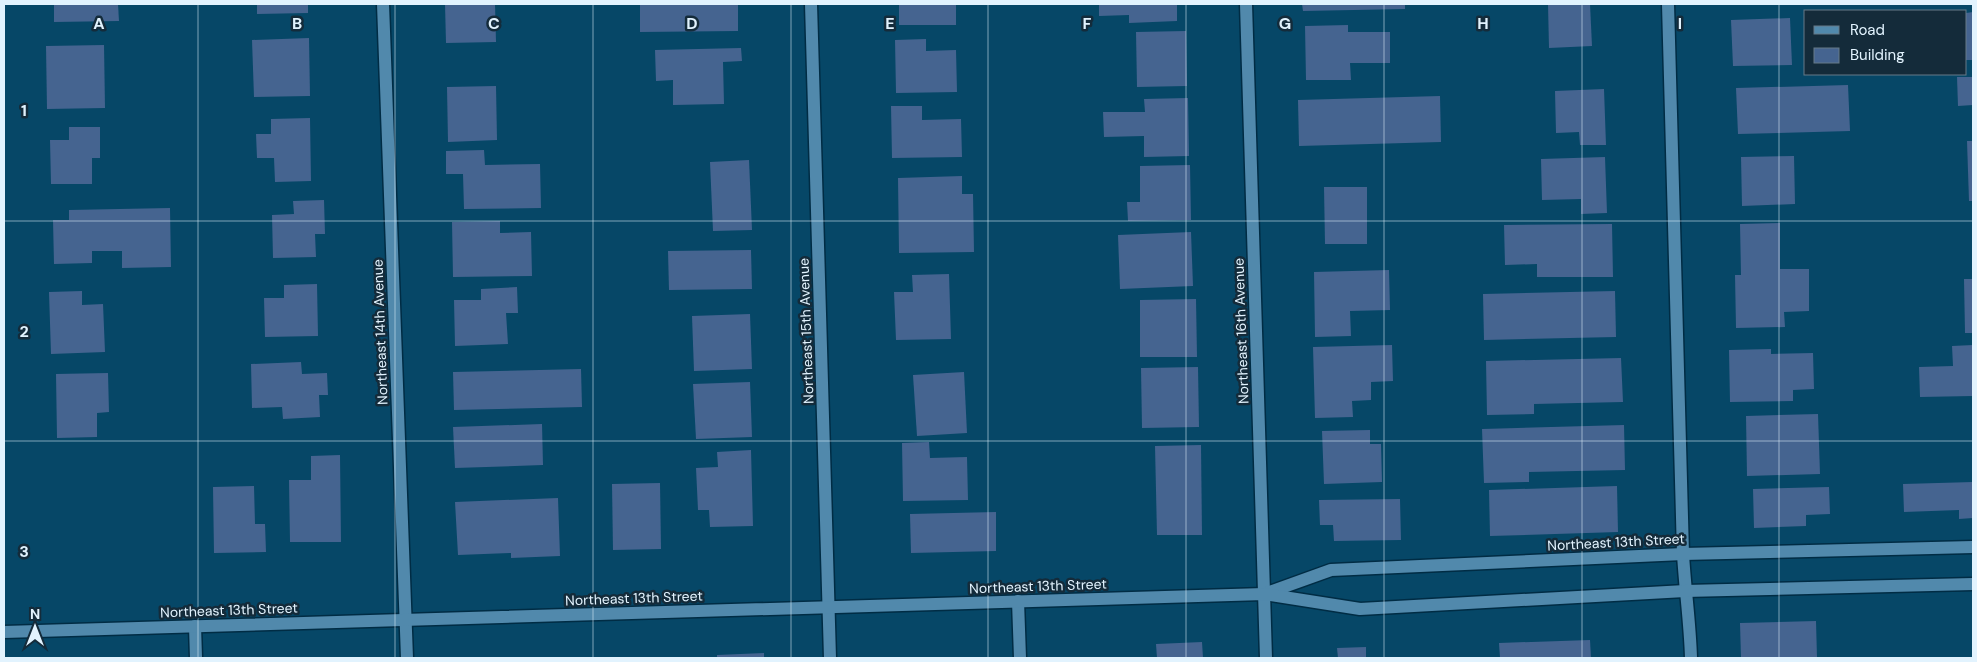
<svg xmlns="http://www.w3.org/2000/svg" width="1977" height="662" font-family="'DM Sans',sans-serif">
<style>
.building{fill:#456490}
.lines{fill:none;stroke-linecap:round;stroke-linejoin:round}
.minor-casing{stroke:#002c44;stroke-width:15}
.minor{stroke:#5189ac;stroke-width:12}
.grid{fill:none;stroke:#e2f3fe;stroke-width:1;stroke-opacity:0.55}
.labels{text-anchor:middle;stroke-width:5;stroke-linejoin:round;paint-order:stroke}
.street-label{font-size:14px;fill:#e2f3fe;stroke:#142b3a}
.grid-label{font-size:16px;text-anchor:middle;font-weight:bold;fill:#e2f3fe;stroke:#142b3a;stroke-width:5;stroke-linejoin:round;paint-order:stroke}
</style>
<rect width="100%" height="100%" fill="#064767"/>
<g class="building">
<path d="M54 4H118L119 21 54 22Z"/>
<path d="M257 4H308V13L257 14Z"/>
<path d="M445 4H495L496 42 446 43Z"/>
<path d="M640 4H738V31L640 32Z"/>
<rect x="899" y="4" width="57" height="21"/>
<path d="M1099 4H1177V21L1129 23V15L1099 16Z"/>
<path d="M1302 4H1405V9L1303 11Z"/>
<path d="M1548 4H1590L1592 46 1549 48Z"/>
<path d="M1973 12V60H1966V13Z"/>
<path d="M1790 18 1792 65 1733 66 1731 20Z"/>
<path d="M1348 25V32H1390V63H1350L1351 80H1306L1305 26Z"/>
<path d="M1186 31 1187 86 1137 87 1136 32Z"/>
<path d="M309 38 310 96 254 97 252 40Z"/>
<path d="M926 39V51L956 50 957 92 896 93 895 40Z"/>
<path d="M104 45 105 108 47 109 46 46Z"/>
<path d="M741 48 742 61 723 62 724 104 673 105V80L656 81 655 50Z"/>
<path d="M1957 77H1973V105L1958 106Z"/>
<path d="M1848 85 1850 131 1738 134 1736 88Z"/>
<path d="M496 86 497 140 448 142 447 87Z"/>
<path d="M1604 89 1606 145H1580L1579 132 1556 133 1555 91Z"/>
<path d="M1440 96 1441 142 1299 146 1298 100Z"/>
<path d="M1188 98 1189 156 1144 157V136L1104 137 1103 112H1145L1144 99Z"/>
<path d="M891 106H922V120L961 119 962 157 892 158Z"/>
<path d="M310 118 311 181 275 182 274 158H257L256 134H271V119Z"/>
<path d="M69 127H100V158H92V184H51L50 140H69Z"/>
<path d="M1967 141H1973V201H1969Z"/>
<path d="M484 150 485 165 540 164 541 208 464 209 463 174H446V151Z"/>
<path d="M1794 156 1795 204 1742 206 1741 157Z"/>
<path d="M1605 157 1607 213 1581 214V199L1542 200 1541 159Z"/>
<path d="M749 160 752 230 713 231 710 162Z"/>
<path d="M1190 165 1191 220 1128 221 1127 202H1140V166Z"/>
<path d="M962 176V194H973L974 252 899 253 898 178Z"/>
<path d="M1324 187H1367V244H1325Z"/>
<path d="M324 200 325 234H315L316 257 273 258 272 215 294 214 293 201Z"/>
<path d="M170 208 171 267 122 268V251H92V263L54 264 53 220H69V210Z"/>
<path d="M500 221V233L531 232 532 276 453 277 452 222Z"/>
<path d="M1780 223V269H1809V311L1784 312 1785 327 1736 328 1735 275H1741L1740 224Z"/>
<path d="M1612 224 1613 277H1537V264L1505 265 1504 225Z"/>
<path d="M1191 232 1193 286 1120 289 1118 235Z"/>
<path d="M751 250 752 289 669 290 668 251Z"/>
<path d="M1389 270 1390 310 1350 311 1351 336 1315 337 1314 272Z"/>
<path d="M949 274 951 339 896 340 894 292H913L912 275Z"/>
<path d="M1964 279H1973V333H1965Z"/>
<path d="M317 284 318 336 265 337 264 298H284V285Z"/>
<path d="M517 287 518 313H506L508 344 455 346 454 300H481V289Z"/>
<path d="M82 291V305L103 304 105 352 51 354 49 292Z"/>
<path d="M1615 291 1616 337 1484 340 1483 294Z"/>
<path d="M1196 299 1197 357H1140V300Z"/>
<path d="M750 314 752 369 694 371 692 316Z"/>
<path d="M1392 345 1393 381 1371 382V400L1352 401 1353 417 1315 418 1313 347Z"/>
<path d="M1973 345V396L1920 397 1919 367 1953 366 1952 346Z"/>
<path d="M1771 349V354L1813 353 1814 389 1793 390V401L1730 402 1729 350Z"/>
<path d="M1621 358 1623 402 1534 404V414L1487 415 1486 361Z"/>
<path d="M301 362 302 374 327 373 328 395H319L320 417 283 419 282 407 252 408 251 364Z"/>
<path d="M1198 367 1199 427 1142 428 1141 368Z"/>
<path d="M581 369 582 407 454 410 453 372Z"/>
<path d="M964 372 967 433 917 436 913 375Z"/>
<path d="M108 373 109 412 97 413V437L57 438 56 374Z"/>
<path d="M750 382 752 437 696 439 693 384Z"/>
<path d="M1818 414 1820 474 1747 476 1746 416Z"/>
<path d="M542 424 543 465 455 468 453 427Z"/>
<path d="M1624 425 1625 470 1529 472V482L1484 483 1482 429Z"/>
<path d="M1370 430V444H1381L1382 482 1324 484 1322 431Z"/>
<path d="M929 442 930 458 967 457 968 500 903 501 902 443Z"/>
<path d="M1201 445 1202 535H1157L1155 446Z"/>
<path d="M751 450 753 526 710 527 709 510H698L696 468 718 467 717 452Z"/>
<path d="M340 455 341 542H290L289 480H311V456Z"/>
<path d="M1973 482V518L1959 519V510L1904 512 1903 484Z"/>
<path d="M660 483 661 549 613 550 612 484Z"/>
<path d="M254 486 255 524H265L266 552 214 553 213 487Z"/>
<path d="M1617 486 1618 532 1490 536 1489 490Z"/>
<path d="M1829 487 1830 514 1806 515V526L1754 528 1753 489Z"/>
<path d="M558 498 560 556 511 558V553L458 555 455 502Z"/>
<path d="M1400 499 1401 540 1334 541 1333 525H1320L1319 500Z"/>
<path d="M996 512V551L911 553 910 514Z"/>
<path d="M1816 621 1817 658H1741L1740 623Z"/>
<path d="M1590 640 1591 658H1500L1499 643Z"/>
<path d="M1202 642 1203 658H1157L1156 644Z"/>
<path d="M1366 647V658H1338L1337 648Z"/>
<path d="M764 653V658H717V655Z"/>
</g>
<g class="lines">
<g class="minor-casing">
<g id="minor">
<path d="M383 4 407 658"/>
<path d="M811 4 830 658"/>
<path d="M1246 4 1266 658"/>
<path d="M1668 4 1683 554C1685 589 1690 623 1691 658"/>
<path d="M1267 593 1331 570 1683 554 1973 547"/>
<path d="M1018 601 1020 658"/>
<path d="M195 626 196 658"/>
<path d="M4 632 1264 594 1360 609 1685 591 1973 584"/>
</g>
</g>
<use href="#minor" class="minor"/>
</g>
<path class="grid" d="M198 4V658M395 4V658M593 4V658M791 4V658M988 4V658M1186 4V658M1384 4V658M1582 4V658M1779 4V658M4 221H1973M4 441H1973"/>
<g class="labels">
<g class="street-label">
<text transform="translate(806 331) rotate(-92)" y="5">Northeast 15th Avenue</text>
<text transform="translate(1241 331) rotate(-92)" y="5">Northeast 16th Avenue</text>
<text transform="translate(380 332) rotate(-92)" y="5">Northeast 14th Avenue</text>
<text transform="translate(1616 542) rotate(-3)" y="5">Northeast 13th Street</text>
<text transform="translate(1038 586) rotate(-2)" y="5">Northeast 13th Street</text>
<text transform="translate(634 598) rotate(-2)" y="5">Northeast 13th Street</text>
<text transform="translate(229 610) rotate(-2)" y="5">Northeast 13th Street</text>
</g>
</g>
<g class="grid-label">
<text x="99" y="29">A</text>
<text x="297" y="29">B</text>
<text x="494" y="29">C</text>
<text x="692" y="29">D</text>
<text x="890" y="29">E</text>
<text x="1087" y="29">F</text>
<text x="1285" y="29">G</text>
<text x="1483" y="29">H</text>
<text x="1680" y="29">I</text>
<text x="24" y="116">1</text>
<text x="24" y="337">2</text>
<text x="24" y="557">3</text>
</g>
<rect width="1977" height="662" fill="none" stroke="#e2f3fe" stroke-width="10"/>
<rect x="1804" y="10" width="162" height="65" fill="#142b3a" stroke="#667b88"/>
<rect x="1814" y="26" width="25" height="8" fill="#5189ac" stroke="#667b88"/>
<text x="1850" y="35" font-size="15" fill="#e2f3fe">Road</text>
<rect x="1814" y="48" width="25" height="15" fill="#456490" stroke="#667b88"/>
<text x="1850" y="60" font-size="15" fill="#e2f3fe">Building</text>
<g transform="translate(35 627)" stroke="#142b3a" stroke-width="4" paint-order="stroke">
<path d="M0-4L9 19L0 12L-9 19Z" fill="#e2f3fe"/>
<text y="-8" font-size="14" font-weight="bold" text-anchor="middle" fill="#e2f3fe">N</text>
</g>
</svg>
